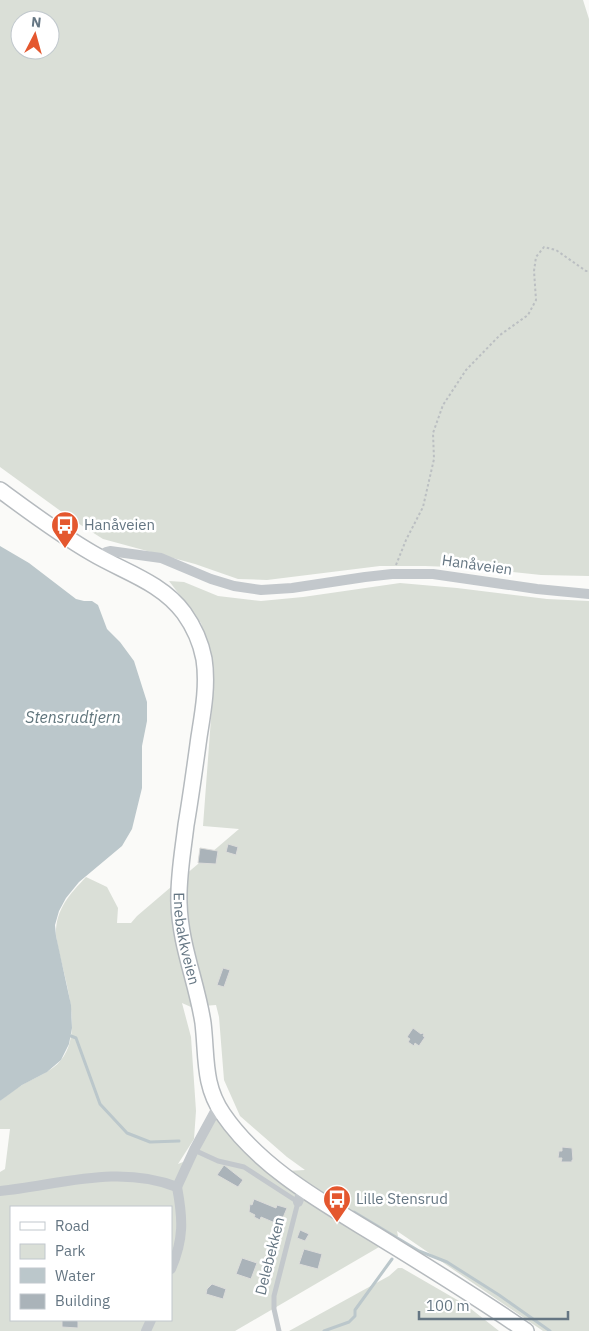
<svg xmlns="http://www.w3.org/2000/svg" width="589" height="1331" font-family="'IBM Plex Sans',sans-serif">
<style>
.green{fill:#dadfd7;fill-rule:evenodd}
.water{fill:#bbc7cb}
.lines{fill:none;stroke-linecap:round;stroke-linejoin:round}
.stream{stroke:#bbc7cb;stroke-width:3}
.building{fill:#aab3b9;stroke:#dcdcda}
.primary-casing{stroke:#b5babe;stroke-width:18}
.path{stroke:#bbbfc2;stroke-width:2;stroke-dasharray:2.5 2.5;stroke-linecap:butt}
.lane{stroke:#c3c8cc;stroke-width:5}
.street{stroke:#c3c8cc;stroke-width:10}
.primary{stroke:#fff;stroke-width:15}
.labels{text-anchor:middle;stroke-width:5;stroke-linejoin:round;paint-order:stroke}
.poi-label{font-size:15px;fill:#657683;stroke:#fff;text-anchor:start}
.street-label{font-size:15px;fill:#657683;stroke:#fff}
.water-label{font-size:16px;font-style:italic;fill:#60757c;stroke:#fff}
</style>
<rect width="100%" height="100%" fill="#fafaf8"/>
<g class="green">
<path d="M0 0H583L589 19V576L541 575 477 568 425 566H380L267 580 238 579 195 564 103 539 73 520 0 467ZM20 20H50V50H20Z"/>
<path d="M169 581 184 582 218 596 261 601 303 597 400 583 457 588 547 599 589 601V1331H543L397 1231 398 1236 235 1331H0V1172L5 1169 10 1129H0V1101C7 1095 14 1090 22 1085 35 1077 52 1072 61 1060 86 1029 61 971 56 936 55 910 69 895 86 877L107 887 118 908 117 923H131L137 916 239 829 203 826 212 705V663L201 623ZM182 1003 191 1007 216 1005 219 1017 224 1080 240 1116 287 1157 305 1170 285 1171 212 1104 199 1151 188 1160 178 1164 194 1139 196 1111 191 1037ZM11 1207H171V1320H11Z"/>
<path d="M398 1268H402L466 1305 499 1331H289L389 1276Z"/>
</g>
<path class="water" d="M0 546 29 563 76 599 84 601H92L98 605 107 629 120 642 134 661 147 702V721L142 746V788L132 829 122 846 79 882 66 898 59 911 55 925 56 936 71 1005 72 1028 69 1044 61 1060 47 1072 22 1085 0 1101Z"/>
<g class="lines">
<g class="stream">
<path d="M71 1036 76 1038 100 1104 127 1133 150 1142 179 1141"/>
<path d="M354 1212 419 1251 447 1262 499 1295 550 1331"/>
<path d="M324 1331 349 1322 355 1316V1310L392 1259"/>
</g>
</g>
<g class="building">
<path d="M228 844 238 847 236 855 226 852Z"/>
<path d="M200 848 218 851 216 864 198 863Z"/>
<path d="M223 968 230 970 224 987 217 985Z"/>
<path d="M413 1028 421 1034 422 1033 424 1034 423 1036 425 1037 419 1046 415 1043 414 1046 408 1042 410 1039 407 1037Z"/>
<path d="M562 1147 572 1148 573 1160H572V1162H561L562 1158H558L559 1151H562Z"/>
<path d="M224 1165 243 1180 238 1187 217 1175Z"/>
<path d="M254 1199 276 1208 277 1205 287 1208 280 1225 261 1217 260 1220 254 1217 255 1215 249 1212 250 1204 252 1205Z"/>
<path d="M300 1230 309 1234 305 1241 297 1238Z"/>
<path d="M304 1249 322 1254 318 1269 299 1264Z"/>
<path d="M242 1258 257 1263 251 1279 236 1274Z"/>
<path d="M212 1284 226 1289 223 1299 206 1294 207 1289Z"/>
<path d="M62 1320H76L78 1321V1328L62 1327Z"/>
</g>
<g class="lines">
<g class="primary-casing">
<g id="primary">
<path id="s1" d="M0 490C30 512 59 534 92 553 124 572 161 582 184 613 194 627 201 643 204 659 208 685 203 712 199 737 195 766 191 796 186 825 183 851 178 877 179 903 180 945 197 983 203 1023 207 1057 203 1085 223 1114 260 1168 322 1202 376 1235 426 1266 477 1297 526 1331"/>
</g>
</g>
<path class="path" d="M396 565 406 540 423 507 434 459 433 433 443 405 466 370 500 335 528 315 536 300 534 271 536 257 544 247 556 250 586 271H589"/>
<path class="lane" d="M194 1150 218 1161 244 1167 298 1202 274 1296V1309L279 1331"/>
<g class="street">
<path d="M101 559 106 552 110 551 161 558 211 579 234 586 261 590 292 588 365 577 392 574H433L537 589 589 594"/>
<path d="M177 1187 194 1150 218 1106"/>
<path d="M0 1191C59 1185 119 1164 177 1187"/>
<path d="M298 1202 303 1188"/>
<path d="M171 1269C184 1239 183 1219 177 1187"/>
<path d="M146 1331 151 1320"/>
</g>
<use href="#primary" class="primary"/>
</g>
<defs>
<g id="bus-pin" transform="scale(1.4375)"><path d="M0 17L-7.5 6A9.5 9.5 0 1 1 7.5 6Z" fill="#e4572e" stroke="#fff"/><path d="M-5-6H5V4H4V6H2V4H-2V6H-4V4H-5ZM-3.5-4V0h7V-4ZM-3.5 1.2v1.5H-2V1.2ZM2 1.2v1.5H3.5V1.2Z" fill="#fff"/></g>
</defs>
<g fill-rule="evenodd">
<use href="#bus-pin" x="65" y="525"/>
<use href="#bus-pin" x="337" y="1199"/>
</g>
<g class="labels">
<g class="poi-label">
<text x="84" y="530">Hanåveien</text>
<text x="356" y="1204">Lille Stensrud</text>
</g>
<g class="street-label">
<text transform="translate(477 565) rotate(8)" y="5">Hanåveien</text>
<text dy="5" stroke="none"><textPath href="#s1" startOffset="555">Enebakkveien</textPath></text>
<text transform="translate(270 1256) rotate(-76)" y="5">Delebekken</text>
</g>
<g class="water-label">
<text x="73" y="723">Stensrudtjern</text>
</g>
</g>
<rect x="10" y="1206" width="162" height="115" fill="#ffffff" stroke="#c1c8cd"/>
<rect x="20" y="1222" width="25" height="8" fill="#ffffff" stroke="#c1c8cd"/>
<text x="55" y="1231" font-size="15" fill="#657683">Road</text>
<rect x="20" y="1244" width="25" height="15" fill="#dadfd7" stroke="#c1c8cd"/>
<text x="55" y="1256" font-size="15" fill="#657683">Park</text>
<rect x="20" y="1268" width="25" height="15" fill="#bbc7cb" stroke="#c1c8cd"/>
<text x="55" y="1281" font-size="15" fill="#657683">Water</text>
<rect x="20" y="1294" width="25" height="15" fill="#aab3b9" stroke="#c1c8cd"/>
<text x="55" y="1306" font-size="15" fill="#657683">Building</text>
<g transform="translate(35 35) rotate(6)"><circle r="24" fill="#ffffff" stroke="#c1c8cd"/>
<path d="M0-4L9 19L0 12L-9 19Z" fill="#e4572e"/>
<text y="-8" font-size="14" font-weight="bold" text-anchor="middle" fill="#657683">N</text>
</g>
<path d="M419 1311v8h149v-8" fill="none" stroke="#657683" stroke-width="2.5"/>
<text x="426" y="1311" font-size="15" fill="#657683" stroke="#ffffff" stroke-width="4" paint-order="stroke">100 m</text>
</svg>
